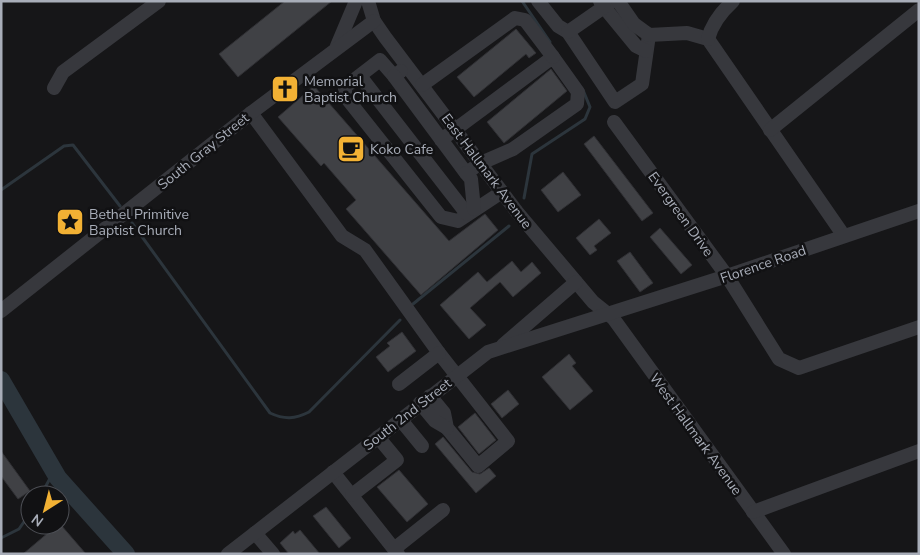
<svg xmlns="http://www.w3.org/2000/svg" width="920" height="555" font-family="'Nunito Sans',sans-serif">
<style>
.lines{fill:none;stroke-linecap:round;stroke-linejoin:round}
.stream{stroke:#2c353c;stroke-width:3}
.river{stroke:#2c353c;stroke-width:18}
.building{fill:#404145;stroke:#303034}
.minor{stroke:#37383d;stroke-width:14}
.labels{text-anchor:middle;stroke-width:5;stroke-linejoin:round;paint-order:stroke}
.poi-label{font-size:14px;fill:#a8adb8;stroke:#111113;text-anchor:start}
.street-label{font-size:14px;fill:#a8adb8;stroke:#111113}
</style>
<rect width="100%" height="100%" fill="#161618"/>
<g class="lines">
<g class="stream">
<path d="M522 1 550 42"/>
<path d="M1 190 64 146 73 145 120 206"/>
<path d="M524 198 532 154 585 119 590 107 583 90"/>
<path d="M132 223 270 413C285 420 295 419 309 412L400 320"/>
<path d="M413 304 509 226"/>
<path d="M41 495 54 471"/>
<path d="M1 538 19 529 30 513"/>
</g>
<path class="river" d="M1 380 58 478 126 554"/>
</g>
<g class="building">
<path d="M285 1H332L238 77 219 54Z"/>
<path d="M516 29 536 53 529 58 526 54 474 97 457 77Z"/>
<path d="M551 69 567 91 504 143 487 122Z"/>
<path d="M314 86 449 241 485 214 498 230 421 295 346 209 356 200 324 163 321 166 278 117Z"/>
<path d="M594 136 653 213 642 221 584 144Z"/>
<path d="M563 172 581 195 558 212 541 190Z"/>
<path d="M599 219 611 233 594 246 597 250 590 255 576 238Z"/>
<path d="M660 228 692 265 681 274 650 237Z"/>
<path d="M630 252 653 283 640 292 617 261Z"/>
<path d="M512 261 521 272 532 262 541 273 513 297 500 282 470 308 486 325 469 339 440 305 478 272 487 282Z"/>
<path d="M402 332 416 351 388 372 376 357 390 346 387 343Z"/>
<path d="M569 354 576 363 572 366 593 391 570 410 542 377Z"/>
<path d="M508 390 519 404 502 418 491 404Z"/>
<path d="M475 413 496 440 479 454 458 427Z"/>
<path d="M443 437 472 472 480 474 489 468 496 476 476 493 435 444Z"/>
<path d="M1 451 30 491 18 499 1 476Z"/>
<path d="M399 470 428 504 407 522 377 487Z"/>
<path d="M326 507 351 538 339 548 313 516Z"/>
<path d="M43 525H61L86 554H23L49 532Z"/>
<path d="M300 530 320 554H289L280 543 293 531 295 534Z"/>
</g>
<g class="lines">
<g class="minor">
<path d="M368 1 374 21 385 37 517 212 593 302 613 318 784 554"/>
<path d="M538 1 558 26 568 32 615 102 642 84 649 35"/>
<path d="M612 1 604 7 636 46 646 51"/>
<path d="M618 1 634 24 649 35 687 33 708 39 844 236"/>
<path d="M568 32 604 7 600 1"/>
<path d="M708 39C712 23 721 12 733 1"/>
<path d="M337 46 356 1"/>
<path d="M401 71 394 76 380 60 345 87V96L441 217 458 221 502 192"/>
<path d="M360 76 467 214"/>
<path d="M394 76 466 173 481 163 513 149 577 104 578 92 553 57 441 140"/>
<path d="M422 85 515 18 525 20 553 57"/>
<path d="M54 88 63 72 159 1"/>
<path d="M251 113 342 236 365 250 439 353 508 441 478 466 447 428 444 413 430 396"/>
<path d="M614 122 727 276 779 359 799 368 919 327"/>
<path d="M770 130 919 10"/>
<path d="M466 173 471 179 474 209"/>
<path d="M1 311 251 113 374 21"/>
<path d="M503 345 576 282"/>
<path d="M399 384 439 353"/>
<path d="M420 403 435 421 447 428"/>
<path d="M400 419 422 446"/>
<path d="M333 472 398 554"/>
<path d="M352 495 397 460 378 437"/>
<path d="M753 512 919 451"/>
<path d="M255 533 273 554"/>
<path d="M394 549 443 510"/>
<path d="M228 554 488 352 727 276 919 211"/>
</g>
</g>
<defs>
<g id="church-square" transform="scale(1.4375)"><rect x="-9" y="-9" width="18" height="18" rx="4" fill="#f2b134" stroke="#111113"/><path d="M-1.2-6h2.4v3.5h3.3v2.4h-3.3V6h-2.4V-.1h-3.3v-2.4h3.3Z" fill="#111"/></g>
<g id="cafe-square" transform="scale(1.4375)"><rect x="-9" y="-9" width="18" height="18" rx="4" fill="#f2b134" stroke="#111113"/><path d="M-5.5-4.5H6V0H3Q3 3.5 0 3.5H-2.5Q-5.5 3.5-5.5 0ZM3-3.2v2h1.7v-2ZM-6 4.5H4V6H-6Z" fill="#111"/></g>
<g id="sight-square" transform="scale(1.4375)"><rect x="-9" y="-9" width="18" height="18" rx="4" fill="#f2b134" stroke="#111113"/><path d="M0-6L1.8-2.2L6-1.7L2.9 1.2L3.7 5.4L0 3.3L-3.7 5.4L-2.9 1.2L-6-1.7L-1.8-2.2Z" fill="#111"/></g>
</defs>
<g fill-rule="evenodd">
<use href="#church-square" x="285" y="89"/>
<use href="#cafe-square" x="351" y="149"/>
<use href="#sight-square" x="70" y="222"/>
</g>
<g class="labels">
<g class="poi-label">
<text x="304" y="86">Memorial<tspan x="304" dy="16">Baptist Church</tspan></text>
<text x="370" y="154">Koko Cafe</text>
<text x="89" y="219">Bethel Primitive<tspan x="89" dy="16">Baptist Church</tspan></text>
</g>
<g class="street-label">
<text transform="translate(203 151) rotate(-39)" y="5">South Gray Street</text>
<text transform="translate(487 171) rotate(53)" y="5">East Hallmark Avenue</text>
<text transform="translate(681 214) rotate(54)" y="5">Evergreen Drive</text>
<text transform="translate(763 264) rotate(-19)" y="5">Florence Road</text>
<text transform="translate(407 414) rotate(-38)" y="5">South 2nd Street</text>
<text transform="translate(696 434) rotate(54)" y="5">West Hallmark Avenue</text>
</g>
</g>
<rect width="920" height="555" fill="none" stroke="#a8adb8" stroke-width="5"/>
<g transform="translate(45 510) rotate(216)"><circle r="24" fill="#111113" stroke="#4d4f55"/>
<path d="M0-4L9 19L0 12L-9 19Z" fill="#f2b134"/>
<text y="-8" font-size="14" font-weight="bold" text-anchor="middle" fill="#a8adb8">N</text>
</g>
</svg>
